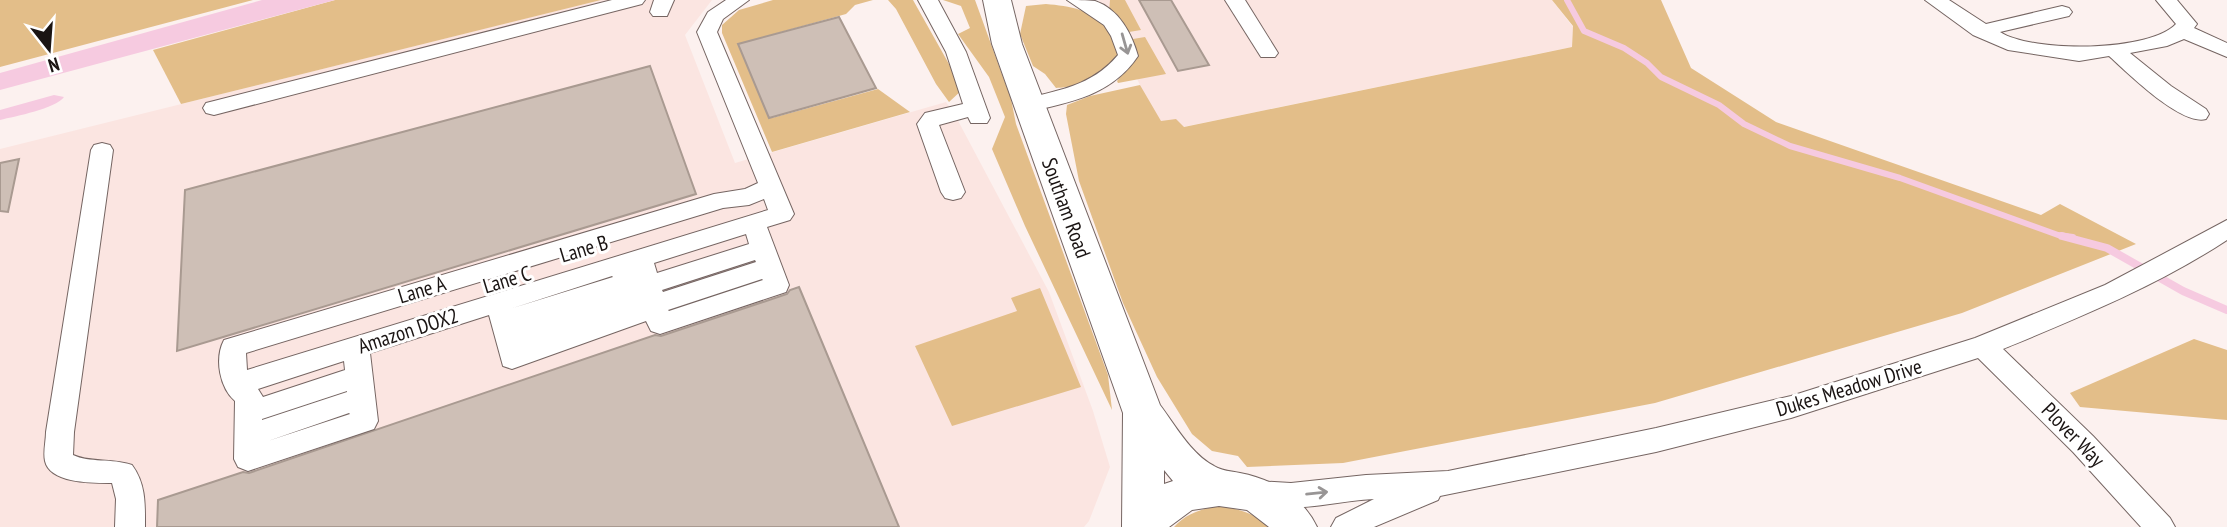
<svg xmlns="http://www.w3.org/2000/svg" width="2227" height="527" font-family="'PT Sans Narrow',sans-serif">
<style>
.built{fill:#fbe5e1}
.green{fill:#e3be89}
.water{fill:#f6cae0}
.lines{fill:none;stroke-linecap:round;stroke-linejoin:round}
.stream-far1{stroke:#f6cae0;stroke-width:6}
.stream{stroke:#f6cae0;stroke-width:8}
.building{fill:#cebfb6;stroke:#a99a91;stroke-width:2}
.minor-casing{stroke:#756562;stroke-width:2}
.highway-casing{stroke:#756562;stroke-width:2}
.minor{fill:#fff;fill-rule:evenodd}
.highway{fill:#fff;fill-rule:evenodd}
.oneway{stroke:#989595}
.labels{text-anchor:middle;stroke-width:6;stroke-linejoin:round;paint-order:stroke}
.street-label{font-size:21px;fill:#1a1413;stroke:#fff}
</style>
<rect width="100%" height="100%" fill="#fcf1ef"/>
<g class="built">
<path d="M600 0H712L685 35 735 163 946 102 955 115 1049 292 1093 411 1110 467 1089 521 1084 527H0V149Z"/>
<path d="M1099 0H1552L1573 27 1572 47 1183 127 1161 122 1154 114Z"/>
</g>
<g class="green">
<path d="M0 0H253L0 67Z"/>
<path d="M335 0H601L181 104 153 50Z"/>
<path d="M773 0H873L855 5 846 14 738 44 772 118 878 89 910 112 772 152 722 33V25L739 10Z"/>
<path d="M888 0H913L963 89 949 102 936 84 896 9Z"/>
<path d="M943 0H975L1011 99 1016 124 1108 375 1112 410 1025 226 992 149 1005 117 989 77 958 34 970 28 961 6Z"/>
<path d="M1110 0H1125L1141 30 1129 32 1122 21 1109 12Z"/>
<path d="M1552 0H1661L1691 68 1776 122 2041 215 2060 204 2136 244 1962 313 1655 403 1343 463 1247 467 1238 456 1212 451 1192 434 1157 377 1123 303 1079 181 1066 114 1067 105 1090 96 1140 85 1161 121 1176 119 1184 127 1572 47 1573 26Z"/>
<path d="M1046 4C1069 6 1094 10 1110 29 1113 33 1114 39 1116 44 1126 75 1078 87 1056 88L1045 74 1033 66 1020 34 1026 6Z"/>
<path d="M1145 37 1166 74 1118 83 1117 81 1132 63 1133 39Z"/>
<path d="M1040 288 1081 387 952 426 915 346 1017 311 1011 298Z"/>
<path d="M2194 339 2227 350V420L2080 407 2070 393Z"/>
<path d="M1219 506C1239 509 1255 513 1270 527H1174C1187 513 1201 509 1219 506Z"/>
</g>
<g class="water">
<path d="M262 0H335L0 90V73Z"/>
<path d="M54 95 64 97C55 109 16 116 0 120V110Z"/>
</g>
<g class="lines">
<path class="stream-far1" d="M1567 0 1584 31 1624 48 1647 63 1661 77 1719 105 1744 124 1790 146 1900 178 2058 235 2073 237"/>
<path class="stream" d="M2062 236 2107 248 2183 291 2227 310"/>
</g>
<g class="building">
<path d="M1139 0H1171L1209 65 1178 71Z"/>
<path d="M839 17 876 88 769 118 738 44Z"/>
<path d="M650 66 696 194 177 351 185 190Z"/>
<path d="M19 159 8 212 0 211V163Z"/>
<path d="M799 287 899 527H157L158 500 243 472 249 473 655 335 661 336 787 294 790 290Z"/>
</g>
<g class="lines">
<g class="minor-casing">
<g id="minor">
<path d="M612 0H645L642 4 214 115 206 113 203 108 206 103 214 101Z"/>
<path d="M654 0H674L667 16H653L650 12Z"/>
<path d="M726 0H749L723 19 717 32 794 214 790 220 767 227 789 285 786 292 660 334 651 331 646 321 512 369 503 366 489 315 370 353 378 421 374 429 248 471 238 467 234 459 235 401C220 388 214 359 224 340L714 194 745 189 758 183 697 32 708 12ZM764 199 768 210 247 370 246 353 723 208 749 205ZM746 234 749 244 657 273 654 263ZM755 260 756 262 663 292 662 290ZM612 276 613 277 513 308ZM762 279 763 280 669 311 668 310ZM344 361 345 370 263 397 258 389ZM347 391V392L262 420V419ZM349 413 350 414 268 441Z"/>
<path d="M918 0H938L966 52 990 118 987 123H971L968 117 939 125 965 192 961 198 953 200 945 198 941 192 917 124 925 113 963 104 946 52Z"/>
<path d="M1067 0C1076 0 1087 0 1095 1 1119 9 1132 34 1138 56 1112 95 1071 102 1028 112L1020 110 1017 105 1020 100C1058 90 1091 87 1118 55L1111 36 1104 25Z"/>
<path d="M1225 0H1245L1278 53 1275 57H1261Z"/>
<path d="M1925 0H1949L1986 24 2062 6 2069 8 2072 12 2069 16 2000 32C2033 53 2150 52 2176 24L2156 0H2177L2197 24 2194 28 2227 43V57L2184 39 2167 46 2130 53 2171 86 2206 109 2209 114 2206 119C2181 126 2128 73 2109 56L2079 61 2008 50 1973 35Z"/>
<path d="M102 143 110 145 113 150 74 432 73 455C89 463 112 458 132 465 146 484 145 504 145 527H115L116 499 112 483C95 483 50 484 45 461 43 452 46 441 46 432L91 150 94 145Z"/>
<path d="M2227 220V240C2157 286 2080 317 2003 349L2093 436 2170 518 2175 527H2141L2073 452 1978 358 1791 418 1656 452 1440 496 1438 500 1374 527H1331L1336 518 1374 499C1333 501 1286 516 1247 502L1243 493 1247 484 1257 481 1291 483 1366 475 1448 471 1656 428 1791 396 1975 338 2105 285Z"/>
</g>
</g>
<g class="highway-casing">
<path id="highway" d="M983 0H1011L1022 44 1160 405C1175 425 1191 454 1214 466 1223 471 1230 471 1240 473 1272 479 1303 497 1317 527H1269L1247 510 1219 506 1192 510 1169 527H1122L1123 413 992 44ZM1164 470 1173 481 1164 484Z"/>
</g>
<use href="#minor" class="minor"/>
<use href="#highway" class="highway"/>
</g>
<defs><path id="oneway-shaft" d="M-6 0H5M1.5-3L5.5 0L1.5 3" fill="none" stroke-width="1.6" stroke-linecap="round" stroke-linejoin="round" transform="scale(1.75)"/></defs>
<g class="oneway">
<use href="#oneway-shaft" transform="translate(1125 44) rotate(74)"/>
<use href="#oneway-shaft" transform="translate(1317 493) rotate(-6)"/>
</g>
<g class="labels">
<g class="street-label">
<text transform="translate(1066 208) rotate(70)" y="7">Southam Road</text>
<text transform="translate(584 249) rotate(-17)" y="7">Lane B</text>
<text transform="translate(507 280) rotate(-17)" y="7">Lane C</text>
<text transform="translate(422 290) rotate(-17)" y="7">Lane A</text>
<text transform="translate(408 331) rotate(-18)" y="7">Amazon DOX2</text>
<text transform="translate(1849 388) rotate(-17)" y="7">Dukes Meadow Drive</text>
<text transform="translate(2073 435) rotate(46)" y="7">Plover Way</text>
</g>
</g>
<g transform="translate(49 49) rotate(163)" stroke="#ffffff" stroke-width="5" paint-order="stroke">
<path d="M0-5L12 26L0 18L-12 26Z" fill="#1a1413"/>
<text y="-10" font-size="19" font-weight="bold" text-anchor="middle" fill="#1a1413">N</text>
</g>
</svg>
